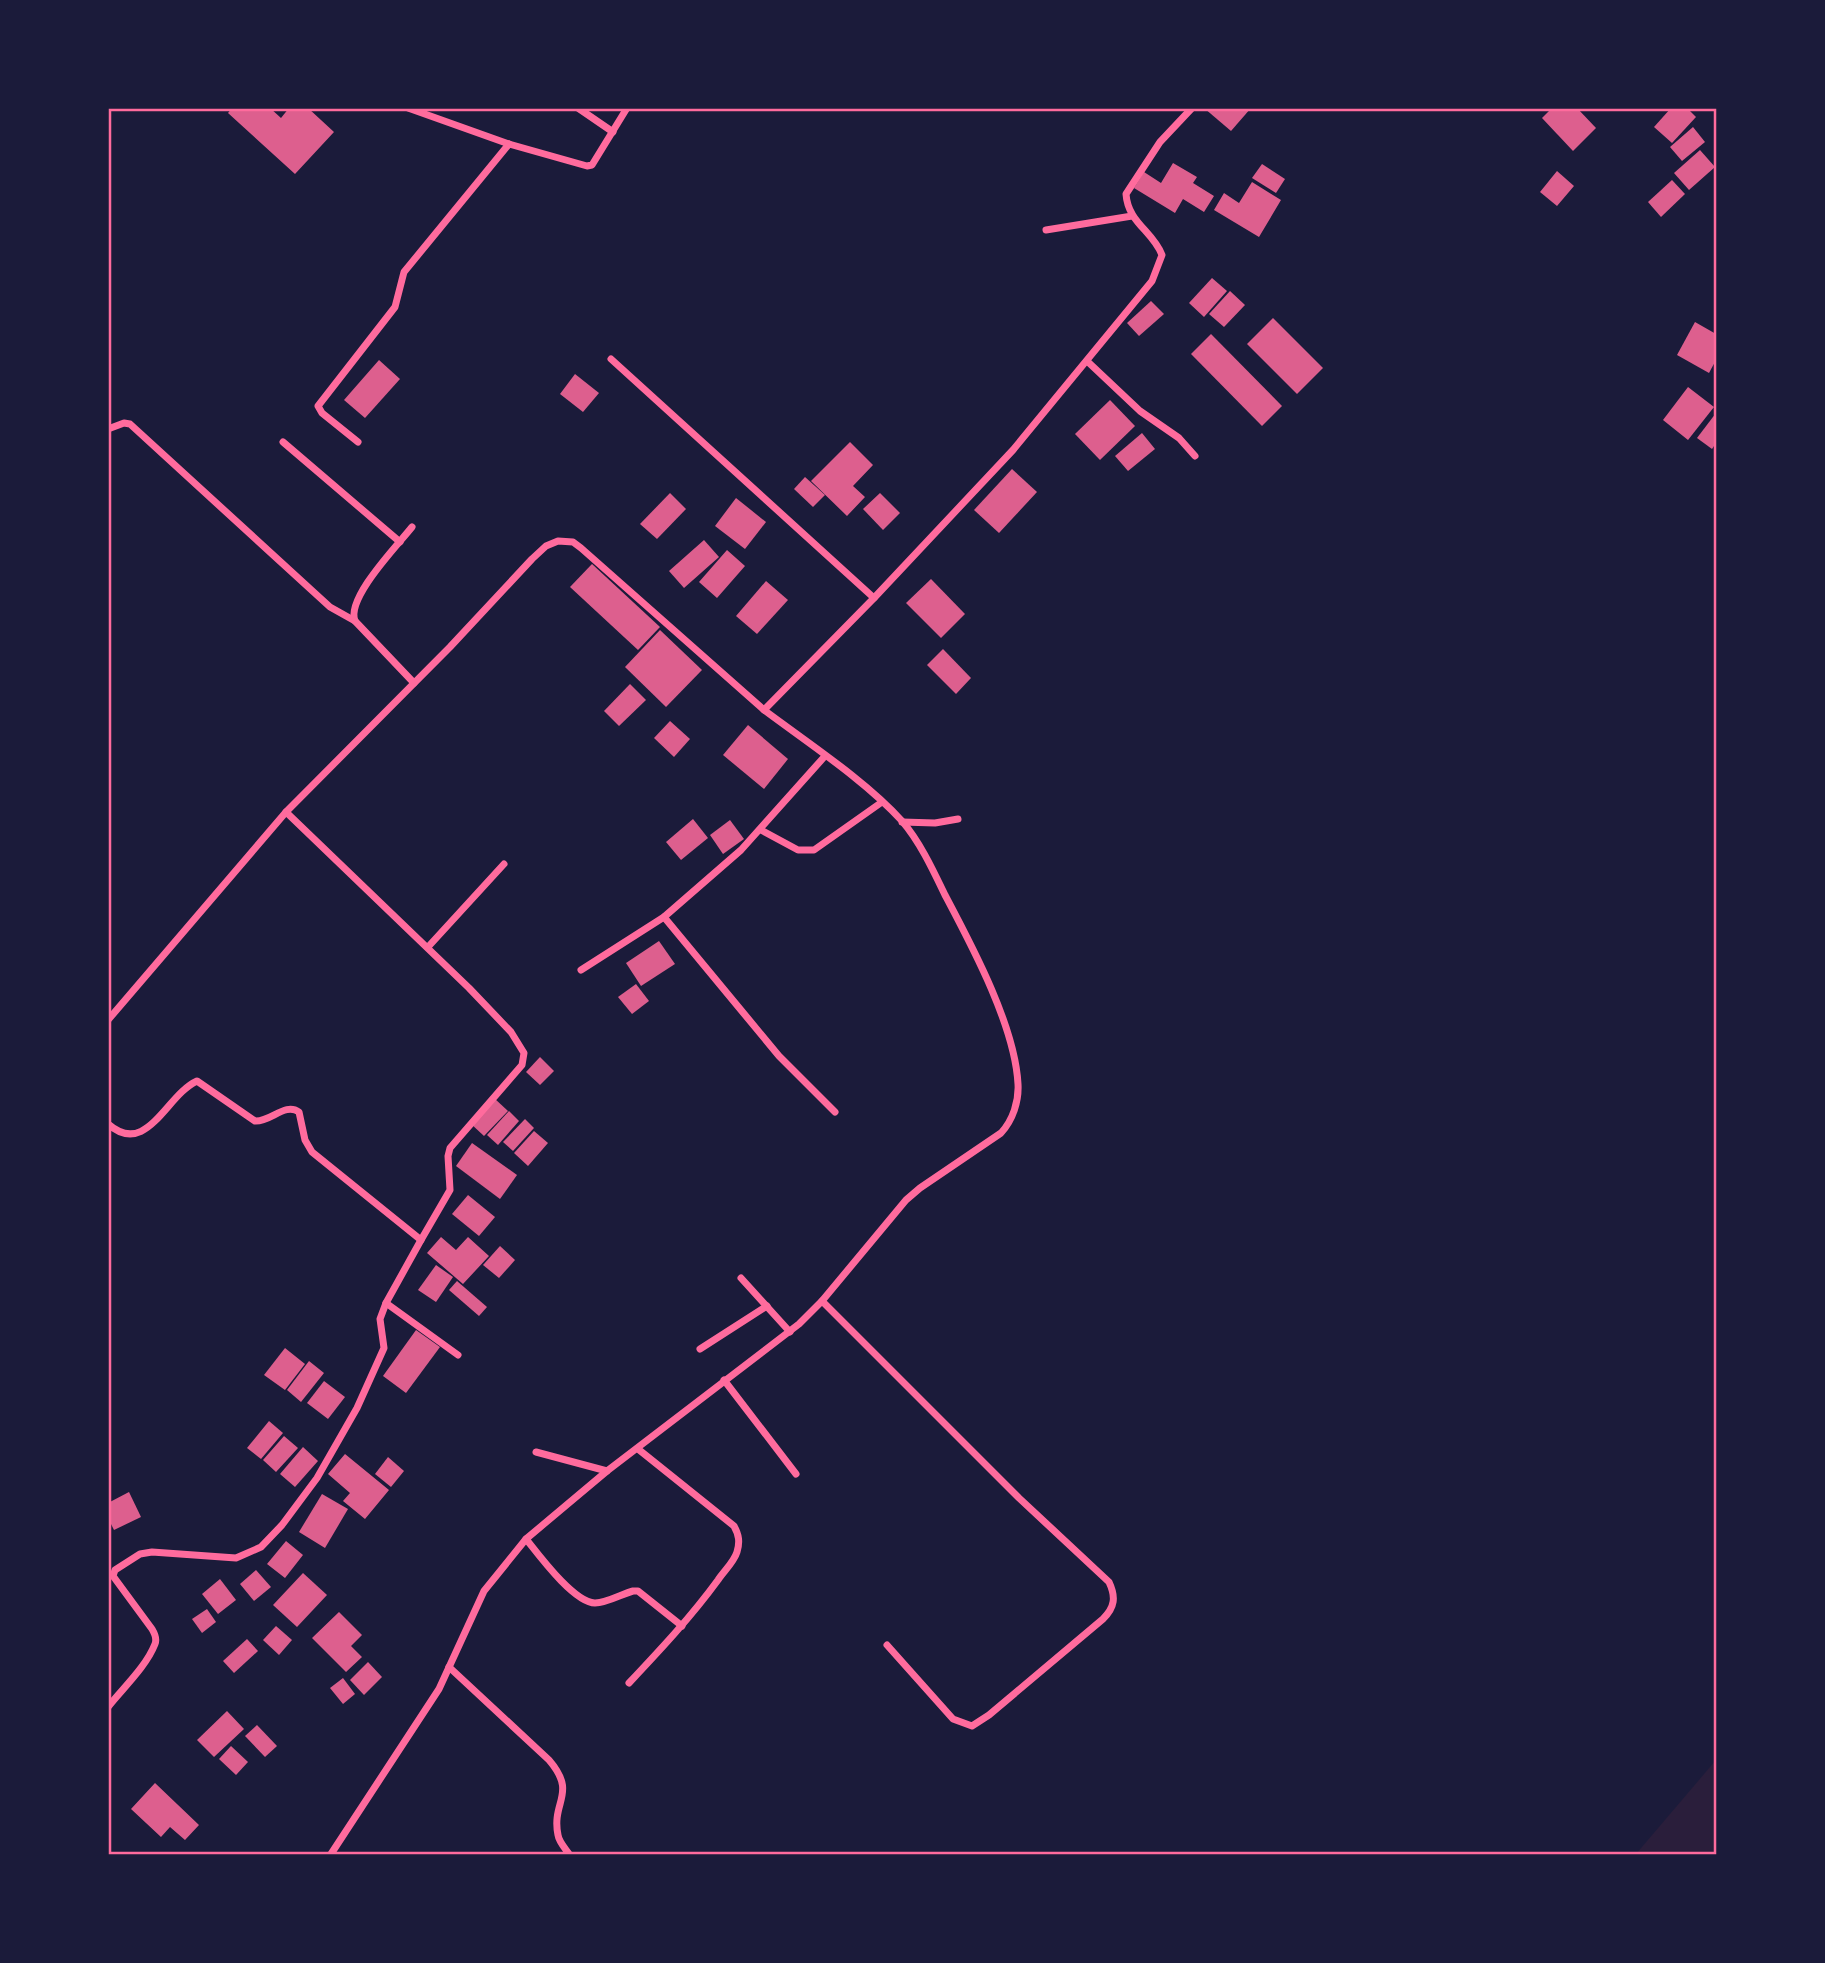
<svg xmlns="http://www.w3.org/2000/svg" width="1825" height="1963" font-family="'Fira Sans Condensed',sans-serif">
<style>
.green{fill:#2a1e3b}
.building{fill:#dd5f8e}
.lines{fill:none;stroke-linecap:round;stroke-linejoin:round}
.minor{stroke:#ff6b9d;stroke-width:7}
.neatline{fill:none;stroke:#ff6b9d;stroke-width:2.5}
</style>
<rect width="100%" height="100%" fill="#1b1b3a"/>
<path class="green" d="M1716 1760V1854H1636Z"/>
<g class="building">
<path d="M232 108H270L281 118 289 108H308L334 132 295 174 228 113Z"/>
<path d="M1204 108H1251L1231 131Z"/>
<path d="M1552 108H1577L1596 128 1573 151 1542 118Z"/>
<path d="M1671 108H1687L1696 117 1672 143 1654 127Z"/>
<path d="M1693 127 1705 142 1682 161 1670 147Z"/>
<path d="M1700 150 1715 167 1689 190 1674 173Z"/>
<path d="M1173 163 1197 177 1193 183 1214 196 1204 212 1183 199 1175 213 1134 188 1144 172 1161 183Z"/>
<path d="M1262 164 1285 179 1276 193 1252 178Z"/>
<path d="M1557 171 1574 186 1557 206 1540 192Z"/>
<path d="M1672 180 1685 194 1661 217 1648 202Z"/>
<path d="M1252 182 1281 200 1259 237 1214 210 1224 193 1239 203Z"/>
<path d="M1212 278 1227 291 1204 317 1189 303Z"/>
<path d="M1230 291 1245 305 1224 327 1209 314Z"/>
<path d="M1151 301 1164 314 1139 336 1127 323Z"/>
<path d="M1273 318 1323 368 1297 394 1247 344Z"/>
<path d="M1695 322 1716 334V360L1709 373 1677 355Z"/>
<path d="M1211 334 1282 406 1262 426 1191 354Z"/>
<path d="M379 360 400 379 365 418 344 400Z"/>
<path d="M575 374 599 393 583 412 560 394Z"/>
<path d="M1688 387 1714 407 1688 440 1663 420Z"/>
<path d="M1110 400 1135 426 1100 460 1075 434Z"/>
<path d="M1716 413V443L1712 449 1697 438Z"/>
<path d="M1142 433 1155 449 1128 471 1115 456Z"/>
<path d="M850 442 873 465 853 486 865 497 847 516 811 481Z"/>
<path d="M1012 469 1037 492 999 533 974 510Z"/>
<path d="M805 477 825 495 813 507 794 489Z"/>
<path d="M670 493 686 509 657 539 640 524Z"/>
<path d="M880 493 900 513 883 530 863 509Z"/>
<path d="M736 498 766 522 745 549 715 526Z"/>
<path d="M704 540 719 557 684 588 669 571Z"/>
<path d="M727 550 745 566 717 598 699 582Z"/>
<path d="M592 564 660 627 638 650 570 587Z"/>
<path d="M931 579 965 614 941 638 906 603Z"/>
<path d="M766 581 788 600 757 634 736 616Z"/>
<path d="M660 630 702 670 666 707 625 667Z"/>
<path d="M943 649 971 678 956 694 927 665Z"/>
<path d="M630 684 646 700 619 726 604 711Z"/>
<path d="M670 721 690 739 674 757 654 738Z"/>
<path d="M748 725 788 759 764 789 723 755Z"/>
<path d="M693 819 708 838 681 860 666 842Z"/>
<path d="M730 820 744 839 723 854 710 835Z"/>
<path d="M659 941 675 964 641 986 626 963Z"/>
<path d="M636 984 649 1001 632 1014 618 997Z"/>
<path d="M540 1057 554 1071 540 1085 526 1072Z"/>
<path d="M494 1098 508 1111 484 1136 470 1123Z"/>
<path d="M509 1111 519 1121 498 1145 487 1135Z"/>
<path d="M525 1119 534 1128 513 1151 503 1142Z"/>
<path d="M534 1131 548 1143 528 1166 514 1153Z"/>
<path d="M472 1143 517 1175 500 1199 456 1166Z"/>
<path d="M468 1195 495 1217 479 1236 452 1214Z"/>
<path d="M441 1237 456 1250 468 1237 489 1256 463 1284 427 1253Z"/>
<path d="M500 1246 515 1260 499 1278 483 1265Z"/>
<path d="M436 1265 453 1277 436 1302 418 1290Z"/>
<path d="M457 1281 487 1307 479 1316 449 1290Z"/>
<path d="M416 1330 440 1347 406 1393 383 1376Z"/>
<path d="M285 1348 305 1364 285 1390 264 1375Z"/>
<path d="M309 1361 324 1373 301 1402 287 1390Z"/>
<path d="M324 1381 345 1397 328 1419 307 1403Z"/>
<path d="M269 1421 283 1433 261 1459 247 1448Z"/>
<path d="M284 1436 298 1448 276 1472 263 1460Z"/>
<path d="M303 1447 318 1461 295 1487 280 1474Z"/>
<path d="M345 1454 389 1490 365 1519 343 1501 350 1493 328 1474Z"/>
<path d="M388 1457 404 1471 391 1487 375 1474Z"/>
<path d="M129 1492 141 1517 114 1530 108 1518V1503Z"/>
<path d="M322 1494 348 1509 325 1548 299 1532Z"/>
<path d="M286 1541 303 1555 285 1578 267 1564Z"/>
<path d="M256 1570 271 1587 254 1601 240 1584Z"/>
<path d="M303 1573 327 1595 297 1627 273 1605Z"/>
<path d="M220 1579 236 1600 218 1614 202 1594Z"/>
<path d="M207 1609 216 1622 202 1633 192 1619Z"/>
<path d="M339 1612 362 1635 351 1646 362 1657 346 1672 312 1638Z"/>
<path d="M276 1626 292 1640 279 1655 263 1640Z"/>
<path d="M247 1639 258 1651 234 1673 223 1661Z"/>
<path d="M368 1662 382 1677 364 1695 350 1680Z"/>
<path d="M343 1678 355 1694 343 1704 330 1688Z"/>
<path d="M227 1711 244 1729 214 1757 197 1740Z"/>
<path d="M257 1725 277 1746 265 1757 245 1736Z"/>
<path d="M231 1746 248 1762 236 1775 219 1759Z"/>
<path d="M155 1783 199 1825 185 1840 170 1827 161 1837 131 1809Z"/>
</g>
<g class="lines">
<g class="minor">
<path d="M408 108 509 144 587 166 592 165 627 108"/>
<path d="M578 108 613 132"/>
<path d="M1046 230 1132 216"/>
<path d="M611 359 874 598"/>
<path d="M1087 361 1140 411 1179 438 1195 456"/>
<path d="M108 429 124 423 130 424 330 607 355 621"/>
<path d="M283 442 400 542"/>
<path d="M358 442 322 413 318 406 395 307 404 272 509 144"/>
<path d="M412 527C397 546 346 598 355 621L414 683"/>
<path d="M902 822 935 823 958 819"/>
<path d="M761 830 798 850H814L882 802"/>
<path d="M664 917 779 1056 835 1112"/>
<path d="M428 947 504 864"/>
<path d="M581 970 664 917 741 850 825 756"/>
<path d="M108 1020 286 812 450 647 532 559 546 546 558 541 573 542 581 548 764 710"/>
<path d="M108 1124C147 1158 166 1095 197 1081L255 1121C271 1122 285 1102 299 1112L305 1140 312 1152 421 1240 450 1190 448 1156 450 1148 522 1065 524 1053 511 1032 469 988 286 812"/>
<path d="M741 1278 790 1332"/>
<path d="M822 1301 1019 1498 1109 1582C1116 1597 1115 1607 1103 1619L989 1715 972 1726 953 1719 887 1645"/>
<path d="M386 1303 458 1355"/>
<path d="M700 1349 767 1306"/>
<path d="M724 1380 796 1474"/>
<path d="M536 1452 607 1471"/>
<path d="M526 1539C538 1554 574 1603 595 1603 607 1603 622 1594 633 1591H638L682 1626"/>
<path d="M449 1667 549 1760C578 1794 551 1801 558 1835 559 1842 565 1848 569 1854"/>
<path d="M629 1683C660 1650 691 1617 718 1580 724 1571 734 1562 737 1552 740 1542 739 1535 734 1526L638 1449"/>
<path d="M108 1707C123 1688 146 1667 155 1644 157 1639 155 1634 152 1629L113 1576 115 1570 140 1554 152 1552 236 1558 261 1547 282 1525 317 1478 357 1408 384 1348 380 1319 386 1303 421 1240"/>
<path d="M331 1854 439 1689 484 1591 526 1539 607 1471 799 1324 822 1301 906 1200 920 1188 1001 1133C1013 1120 1019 1101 1018 1084 1015 1026 972 946 945 895 933 870 920 842 902 821 866 781 808 743 764 710L874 598 1013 450 1152 281 1162 255C1153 231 1128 223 1126 194L1160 142 1192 108"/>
</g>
</g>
<rect width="1825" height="1963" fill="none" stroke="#1b1b3a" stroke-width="220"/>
<rect x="110" y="110" width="1605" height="1743" class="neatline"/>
</svg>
